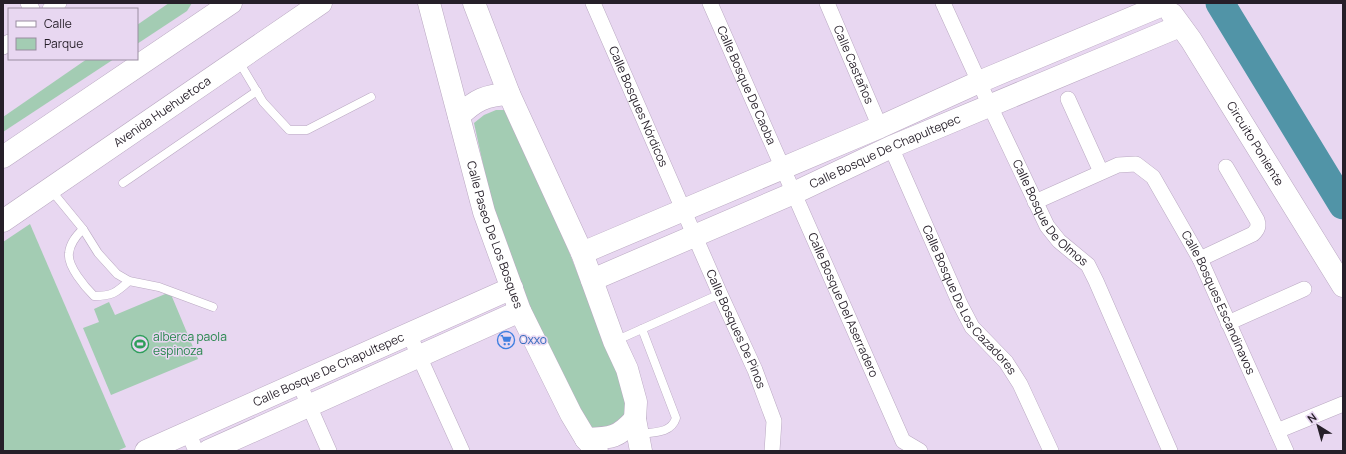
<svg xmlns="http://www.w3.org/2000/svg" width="1346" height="454" font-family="Manrope,sans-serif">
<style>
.green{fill:#a3ccb3}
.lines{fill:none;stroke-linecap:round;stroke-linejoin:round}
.river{stroke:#5194a7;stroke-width:29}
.lane-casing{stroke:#baa9c2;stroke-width:9}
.street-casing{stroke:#baa9c2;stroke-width:16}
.secondary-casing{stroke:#baa9c2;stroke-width:23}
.lane{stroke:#fff;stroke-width:8}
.street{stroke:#fff;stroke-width:15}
.secondary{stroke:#fff;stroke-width:22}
.labels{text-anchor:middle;stroke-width:3;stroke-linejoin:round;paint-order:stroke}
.street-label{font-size:12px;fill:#261f29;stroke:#e8d7f1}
.leisure-label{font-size:12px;fill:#27864d;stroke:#e8d7f1;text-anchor:start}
.shop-label{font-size:12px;fill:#366cbe;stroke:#e8d7f1;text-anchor:start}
</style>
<rect width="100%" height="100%" fill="#e8d7f1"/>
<g class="green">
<path d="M169 3H192L187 11 137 44V25Z"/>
<path d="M87 59H114L3 132V117Z"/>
<path d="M496 110H506L514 113 631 408 623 424 579 433 493 210 474 123 484 115Z"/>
<path d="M30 224 126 447 117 451H3V242Z"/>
<path d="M170 292 198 359 111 395 83 328 99 322 94 309 109 302 115 315Z"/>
</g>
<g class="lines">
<path class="river" d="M1220 3 1343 205"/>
<g class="lane-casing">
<g id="lane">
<path d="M238 60 263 102 289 130H307L371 97"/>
<path d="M123 183 257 91"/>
<path d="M51 190 83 229 98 253 117 274 129 281 159 287 213 307"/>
<path d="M83 229C76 236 70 243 69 253 67 266 85 287 94 296 112 296 116 293 129 281"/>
<path d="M615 341 720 294"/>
<path d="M639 434C653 432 671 434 676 418L642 329"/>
</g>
</g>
<g class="street-casing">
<g id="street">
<path d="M28 3 32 9"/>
<path id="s1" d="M593 3 720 294 755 370 774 421 772 451"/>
<path id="s2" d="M710 3 903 441 920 451"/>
<path id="s3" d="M827 3 880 127"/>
<path id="s4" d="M943 3 990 106 1047 226 1059 241 1088 265 1096 281 1170 451"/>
<path d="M50 9 59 3"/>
<path d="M3 47 9 42"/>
<path d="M1068 99 1101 172"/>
<path id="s5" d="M891 147 960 304 972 327 1006 362 1020 384 1051 451"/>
<path id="s6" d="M1035 202 1118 165 1136 164 1153 177 1200 259 1286 451"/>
<path d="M1200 259 1253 234C1258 229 1259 226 1257 220L1226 167"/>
<path d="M1228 323 1304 289"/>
<path d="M409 334 462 451"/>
<path d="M299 383 329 451"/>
<path d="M1277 431 1343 404"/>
<path d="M188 432 196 451"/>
</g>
</g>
<g class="secondary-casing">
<g id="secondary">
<path id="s7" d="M429 3 484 212 520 311 571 414 586 439 597 451"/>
<path d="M474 3 509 94 582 253 614 341 627 369 636 402 635 419 641 451"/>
<path id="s8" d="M1172 14 1191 40 1343 286"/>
<path d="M459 116C475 100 486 95 509 94"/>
<path d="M3 157 231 3"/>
<path id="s9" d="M3 221 321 3"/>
<path d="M582 253 880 127 979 82 1165 4"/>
<path id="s10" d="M592 280 794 193 891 147 1180 26"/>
<path d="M586 439C611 438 618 438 635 419"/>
<path id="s11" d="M146 451 512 288"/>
<path d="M208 451 520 311"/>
</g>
</g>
<use href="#lane" class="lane"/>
<use href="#street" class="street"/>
<use href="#secondary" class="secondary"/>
</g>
<defs>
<g id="supermarket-ring" transform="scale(0.9)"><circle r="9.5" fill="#e8d7f1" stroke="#3f7fe0" stroke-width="1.5"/><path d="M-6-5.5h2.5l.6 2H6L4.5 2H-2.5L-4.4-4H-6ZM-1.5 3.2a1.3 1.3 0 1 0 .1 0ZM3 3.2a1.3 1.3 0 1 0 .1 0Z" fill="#3f7fe0"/></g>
<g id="stadium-ring" transform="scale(0.9)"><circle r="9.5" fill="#e8d7f1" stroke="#2e9e5b" stroke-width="1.5"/><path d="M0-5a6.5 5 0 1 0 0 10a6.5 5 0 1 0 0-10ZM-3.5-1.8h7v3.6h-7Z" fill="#2e9e5b"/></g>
</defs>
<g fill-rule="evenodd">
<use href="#supermarket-ring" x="506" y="340"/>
<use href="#stadium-ring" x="140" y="344"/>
</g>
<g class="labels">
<g class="street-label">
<text dy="4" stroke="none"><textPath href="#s3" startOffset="67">Calle Castaños</textPath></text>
<text dy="4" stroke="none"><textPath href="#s2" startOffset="90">Calle Bosque De Caoba</textPath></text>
<text dy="4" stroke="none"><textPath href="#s1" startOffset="113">Calle Bosques Nórdicos</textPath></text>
<text dy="4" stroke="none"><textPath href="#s9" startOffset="193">Avenida Huehuetoca</textPath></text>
<text dy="4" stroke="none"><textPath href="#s8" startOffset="154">Circuito Poniente</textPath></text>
<text dy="4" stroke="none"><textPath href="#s10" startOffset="320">Calle Bosque De Chapultepec</textPath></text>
<text dy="4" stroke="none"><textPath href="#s4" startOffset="237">Calle Bosque De Olmos</textPath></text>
<text dy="4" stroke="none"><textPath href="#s7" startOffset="241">Calle Paseo De Los Bosques</textPath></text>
<text dy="4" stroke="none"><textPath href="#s5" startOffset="173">Calle Bosque De Los Cazadores</textPath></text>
<text dy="4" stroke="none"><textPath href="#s6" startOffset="272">Calle Bosques Escandinavos</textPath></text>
<text dy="4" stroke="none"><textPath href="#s2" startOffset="330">Calle Bosque Del Aserradero</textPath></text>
<text dy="4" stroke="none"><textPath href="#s1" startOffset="356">Calle Bosques De Pinos</textPath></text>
<text dy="4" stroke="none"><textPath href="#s11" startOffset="200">Calle Bosque De Chapultepec</textPath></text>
</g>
<g class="leisure-label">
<text x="153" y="341">alberca paola<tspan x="153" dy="14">espinoza</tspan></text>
</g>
<g class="shop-label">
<text x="519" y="344">Oxxo</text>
</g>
</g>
<rect width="1346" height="454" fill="none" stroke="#261f29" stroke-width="8"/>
<rect x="8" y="8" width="130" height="52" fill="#e8d7f1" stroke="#9a8da1"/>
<rect x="16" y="21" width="20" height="6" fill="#ffffff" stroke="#9a8da1"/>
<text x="44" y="28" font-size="12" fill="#261f29">Calle</text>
<rect x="16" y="38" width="20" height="12" fill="#a3ccb3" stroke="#9a8da1"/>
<text x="44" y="48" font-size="12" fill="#261f29">Parque</text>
<g transform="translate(1318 426) rotate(323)" stroke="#e8d7f1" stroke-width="3" paint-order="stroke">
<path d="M0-3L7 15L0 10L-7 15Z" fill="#261f29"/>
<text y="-6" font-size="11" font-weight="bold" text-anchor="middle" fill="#261f29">N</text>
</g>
</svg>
